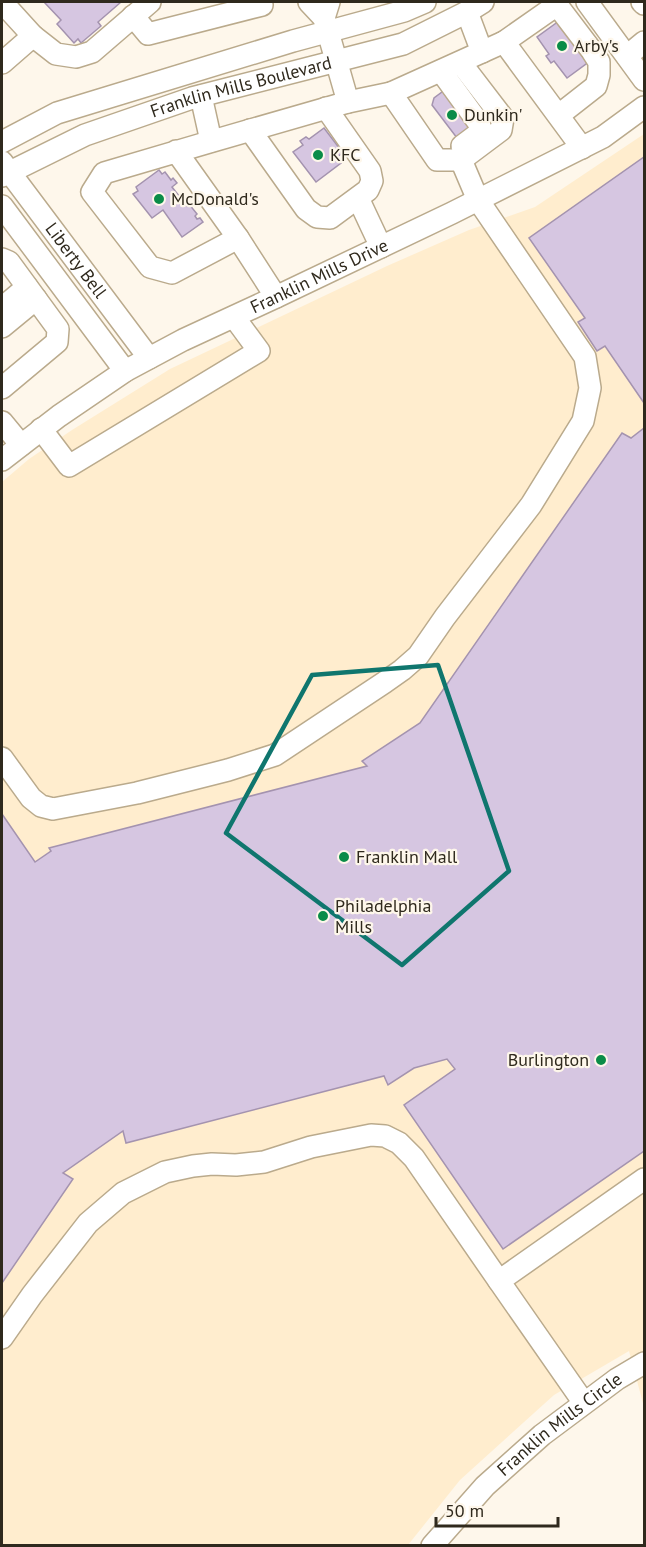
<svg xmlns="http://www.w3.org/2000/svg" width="646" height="1547" font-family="'PT Sans',sans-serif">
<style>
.built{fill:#ffedce}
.building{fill:#d6c6e1;stroke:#a493af;stroke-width:1.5}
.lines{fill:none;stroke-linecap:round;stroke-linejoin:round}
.minor-casing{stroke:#baaa8c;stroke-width:24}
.minor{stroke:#fff;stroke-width:21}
.marked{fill:none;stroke:#0f766e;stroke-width:4.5;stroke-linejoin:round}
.poi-dot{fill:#0a8c48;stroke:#fef7eb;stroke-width:2}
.labels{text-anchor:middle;stroke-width:4.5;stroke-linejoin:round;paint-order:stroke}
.poi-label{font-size:18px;fill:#2f291d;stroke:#fef7eb;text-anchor:start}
.street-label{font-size:18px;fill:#2f291d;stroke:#fef7eb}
</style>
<rect width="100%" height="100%" fill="#fef7eb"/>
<path class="built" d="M644 134V1407L629 1351 554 1395 460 1480 408 1545 2 1546V482L29 459 72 430 170 369 387 266 469 230 535 207Z"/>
<g class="building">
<path d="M44 2H121L98 22 101 26 81 43 78 39 74 43 57 24 61 20Z"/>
<path d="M559 21 590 61 567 78 554 61 551 63 546 56 549 54 537 37Z"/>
<path d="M446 89 473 126 457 138 432 105 434 98Z"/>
<path d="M324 128 343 153 337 157 341 163 316 182 293 152 303 145 300 141 306 137 309 139Z"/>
<path d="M644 157V403L605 346 597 351 578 322 585 318 529 238Z"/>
<path d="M159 170 162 174 165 172 171 180 173 178 177 183 172 187 187 206 189 204 197 214 195 216 197 219 200 218 203 222 182 237 163 210 152 218 133 194 138 191 136 187Z"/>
<path d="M644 428V1151L503 1249 404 1105 455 1069 447 1059 414 1068 388 1085 384 1076 126 1143 123 1131 63 1173 73 1179 2 1283V814L35 862 51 851 49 848 367 766 362 761 420 723 622 433 631 438Z"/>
</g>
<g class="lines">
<g class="minor-casing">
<g id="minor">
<path d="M2 2 33 36 56 54 76 57 92 52 150 2"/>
<path d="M309 2 324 18"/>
<path d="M329 2 324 18 348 102 391 93"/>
<path d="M587 2 644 80"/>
<path d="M642 2 644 4"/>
<path d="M467 12 482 52"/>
<path d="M133 16 148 34 262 5 261 2"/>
<path d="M504 42 582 148"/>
<path d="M627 56 644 42"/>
<path d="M460 62 503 118 501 130 461 160H437L391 93 504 42 557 5 592 51 599 62V75L596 86 559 115"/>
<path d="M2 63 33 36"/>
<path d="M441 71 478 122 481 129 478 134 462 146"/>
<path d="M201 96 211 141"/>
<path d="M250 130 306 209 317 217 330 218 368 190 372 181 370 171 326 108"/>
<path d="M2 142 57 113 293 41 404 11 425 2"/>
<path d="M176 151 238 238 172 273 150 267 92 192 104 173C185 149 267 125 348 102"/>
<path id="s1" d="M2 162 149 358"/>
<path id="s2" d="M2 176 85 135 192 98 403 44 467 12 483 2"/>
<path d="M358 198 381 247"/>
<path d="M2 206 125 371"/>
<path d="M238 238 276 297"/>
<path d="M2 259 9 262 58 329 57 342 2 388"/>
<path d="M2 308 27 287"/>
<path d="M2 327 36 299"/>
<path d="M2 422 21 445"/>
<path d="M41 429 69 466 259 351 234 317"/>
<path id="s3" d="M2 460 59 416 125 371 183 340 276 297 452 213 603 137 644 107"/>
<path d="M2 758 31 798 41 806 53 809 137 793 228 770 275 755 385 682 402 670 418 656 445 617 531 505 583 421 590 388 585 357 478 200 461 160"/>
<path d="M2 1338 32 1295 88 1223 123 1193 165 1172 193 1166 212 1164 236 1165 264 1162 311 1147 371 1135 385 1136 399 1143 414 1158 499 1281"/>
<path d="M584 1403 499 1281 644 1179"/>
<path id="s4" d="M432 1546 485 1486 542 1435 617 1379 644 1363"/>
</g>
</g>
<use href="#minor" class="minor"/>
</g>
<path class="marked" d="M438 665 509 871 402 965 226 833 312 675Z"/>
<g class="poi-dot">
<circle cx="562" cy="46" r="6"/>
<circle cx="452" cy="115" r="6"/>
<circle cx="318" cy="155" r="6"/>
<circle cx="159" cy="199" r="6"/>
<circle cx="344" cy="857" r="6"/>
<circle cx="323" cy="916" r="6"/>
<circle cx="601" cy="1060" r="6"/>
</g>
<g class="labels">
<g class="poi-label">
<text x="574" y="52">Arby's</text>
<text x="464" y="121">Dunkin'</text>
<text x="330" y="161">KFC</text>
<text x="171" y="205">McDonald's</text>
<text x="356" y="863">Franklin Mall</text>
<text x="335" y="912">Philadelphia<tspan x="335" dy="21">Mills</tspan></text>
<text x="589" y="1066" text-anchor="end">Burlington</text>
</g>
<g class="street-label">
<text dy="6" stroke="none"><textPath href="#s2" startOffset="256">Franklin Mills Boulevard</textPath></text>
<text dy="6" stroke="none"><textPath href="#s1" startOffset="123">Liberty Bell</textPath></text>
<text dy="6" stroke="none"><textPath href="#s3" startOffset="368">Franklin Mills Drive</textPath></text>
<text dy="6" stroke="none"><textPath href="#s4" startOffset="177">Franklin Mills Circle</textPath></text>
</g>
</g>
<rect width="646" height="1547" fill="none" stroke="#2f291d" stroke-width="6"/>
<path d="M436 1517v9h122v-9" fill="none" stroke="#2f291d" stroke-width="3"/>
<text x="445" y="1517" font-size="18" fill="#2f291d" stroke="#fef7eb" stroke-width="4.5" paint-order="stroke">50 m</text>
</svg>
